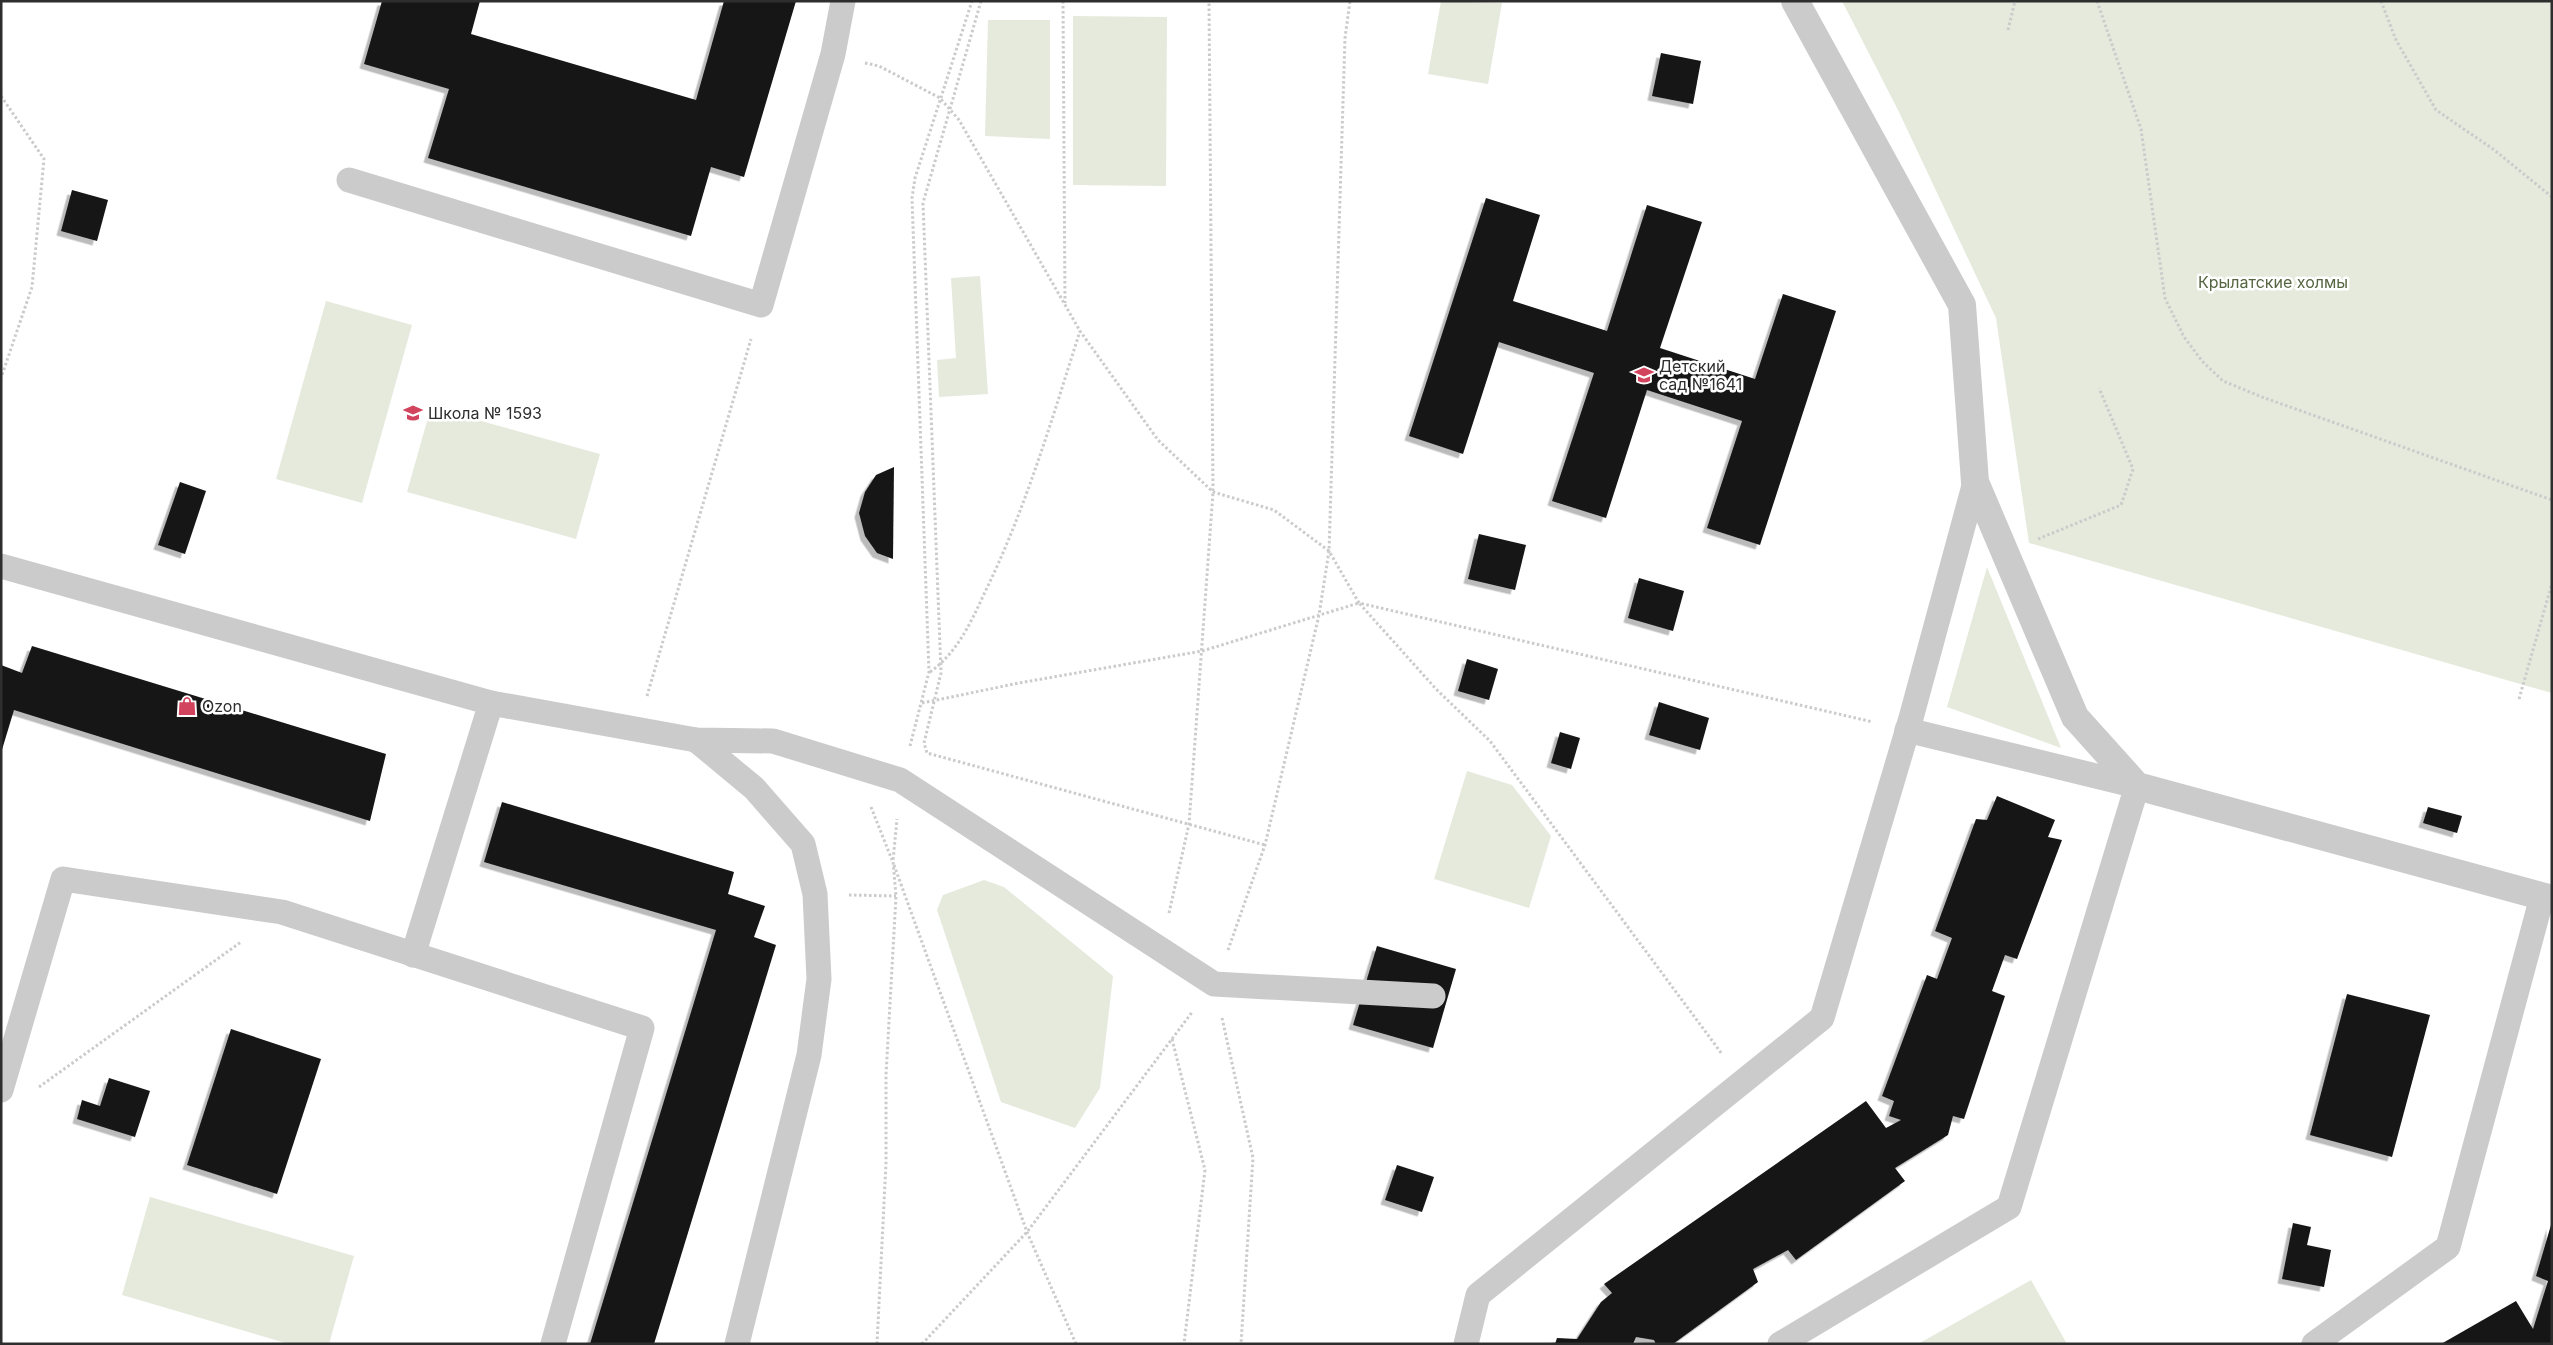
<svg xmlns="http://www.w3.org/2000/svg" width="2553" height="1345" font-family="Inter,sans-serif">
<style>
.green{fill:#e5eadd}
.building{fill:#151515;filter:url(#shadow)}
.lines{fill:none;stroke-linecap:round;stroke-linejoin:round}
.path{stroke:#cbcbcb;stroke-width:3;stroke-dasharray:2.5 2.5;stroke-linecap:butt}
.lane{stroke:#cbcbcb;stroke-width:25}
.street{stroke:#cbcbcb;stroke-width:28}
.labels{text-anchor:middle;stroke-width:5;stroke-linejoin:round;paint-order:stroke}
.park-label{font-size:16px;fill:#556540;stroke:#fff}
.poi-label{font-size:16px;fill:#2e2e2e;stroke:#fff;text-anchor:start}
</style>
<defs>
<filter id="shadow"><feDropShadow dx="-4.5" dy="4.5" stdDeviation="0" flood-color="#0004"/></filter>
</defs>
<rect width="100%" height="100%" fill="#fff"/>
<g class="green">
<path d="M1441 1 1502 3 1488 84 1428 74Z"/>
<path d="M1842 1H2552V693L2029 543 1996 318 1898 110Z"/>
<path d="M1073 16 1167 17 1166 186 1073 185Z"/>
<path d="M988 20H1050V139L985 136Z"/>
<path d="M980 276 988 394 939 397 937 360 956 358 951 278Z"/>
<path d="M326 301 412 325 362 503 276 479Z"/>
<path d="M431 407 600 454 576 539 407 492Z"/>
<path d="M1987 567 2061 748 1947 707Z"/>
<path d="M1467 771 1512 785 1551 836 1529 908 1434 879Z"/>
<path d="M984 880 1004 887 1113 976 1100 1088 1075 1128 1001 1102 937 910 943 895Z"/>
<path d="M150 1197 354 1256 329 1344H289L122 1295Z"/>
<path d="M2031 1280 2067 1344H1918Z"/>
</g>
<g class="building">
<path d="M382 1H480L471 34 696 100 724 1H796L744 177 711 167 691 236 428 158 449 89 364 64Z"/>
<path d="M1661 53 1701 61 1693 104 1652 96Z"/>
<path d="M72 190 108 200 97 241 61 231Z"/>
<path d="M1486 198 1540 215 1513 301 1607 331 1647 205 1702 222 1660 348 1755 379 1783 294 1836 311 1760 545 1707 528 1742 421 1647 390 1606 518 1552 501 1594 373 1499 342 1463 454 1409 436Z"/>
<path d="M894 467 893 559 877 553 865 536 859 513 865 492 876 475Z"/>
<path d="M180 482 206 491 185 554 158 545Z"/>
<path d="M1479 534 1526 545 1515 590 1468 579Z"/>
<path d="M1639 578 1684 591 1673 631 1628 618Z"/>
<path d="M32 646 386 754 370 821 14 710 1 753V665L22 673Z"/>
<path d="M1467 659 1498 669 1489 700 1458 691Z"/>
<path d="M1659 702 1709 718 1700 750 1649 735Z"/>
<path d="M1560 732 1580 738 1571 769 1551 763Z"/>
<path d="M1997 796 2055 820 2048 837 2062 840 2017 959 2005 955 1992 991 2005 996 1964 1119 1953 1116 1948 1135 1895 1168 1905 1181 1796 1260 1788 1250 1753 1269 1758 1282 1673 1344H1656L1654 1340 1636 1337 1633 1344H1555L1557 1338 1577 1339 1601 1302 1612 1293 1604 1284 1866 1101 1886 1128 1901 1120 1889 1116 1894 1101 1882 1096 1927 975 1937 979 1952 938 1935 931 1976 819 1987 820Z"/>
<path d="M502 802 734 872 728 894 765 906 754 937 776 945 654 1344H590L716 930 484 862Z"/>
<path d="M2428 807 2462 816 2457 833 2423 823Z"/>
<path d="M1377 946 1456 969 1433 1048 1353 1025Z"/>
<path d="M2347 994 2430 1015 2392 1157 2310 1135Z"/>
<path d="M231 1029 321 1059 277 1194 187 1165Z"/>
<path d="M109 1078 150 1091 135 1137 77 1119 82 1100 100 1106Z"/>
<path d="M1397 1165 1434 1177 1422 1212 1385 1200Z"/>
<path d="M2293 1223 2311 1227 2307 1245 2331 1250 2324 1287 2282 1279Z"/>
<path d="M2551 1225 2552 1344H2441L2516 1301 2533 1329 2548 1281 2536 1276Z"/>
</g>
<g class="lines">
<g class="path">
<path d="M981 1 923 203 941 673 924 743 927 753 1265 845"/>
<path d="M1063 1 1065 303"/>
<path d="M2097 1 2141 129 2165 298 2184 337 2202 361 2223 381 2262 397 2552 500"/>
<path d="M2381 1 2396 40 2436 110 2493 149 2552 197"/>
<path d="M2008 30 2015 1"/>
<path d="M865 63 879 66 940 98 959 120 1080 331 1158 440 1213 492 1274 510 1329 551 1359 603 1873 722"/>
<path d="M1 96 44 159 32 287 1 378"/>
<path d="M2038 539 2121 505 2133 469 2099 388"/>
<path d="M930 672C958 652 971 622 985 592 1026 508 1052 419 1080 331"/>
<path d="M647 696 751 339"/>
<path d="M2519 699 2552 583"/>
<path d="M922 703 1019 683 1202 651 1359 603 1436 689 1490 741 1722 1054"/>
<path d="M910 746 929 672 912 198 915 178 972 1"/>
<path d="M871 807 892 860"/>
<path d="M894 865 1027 1232 1076 1344"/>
<path d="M849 895 896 896"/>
<path d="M1169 913 1189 824 1213 492 1209 1"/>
<path d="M1228 950 1265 845 1319 615 1329 551 1345 38 1350 1"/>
<path d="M1222 1018 1253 1158 1241 1344"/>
<path d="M1172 1039 1205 1170 1184 1344"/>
<path d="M39 1087 241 942"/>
<path d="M877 1344 886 1163V1075L896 896 893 861 897 819"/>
<path d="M922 1344 1027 1232 1193 1011"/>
</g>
<g class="lane">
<path d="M349 180 761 305 833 54 843 1"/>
<path d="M1 566 491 703 696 740 773 741 900 780 1214 984 1433 996"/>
<path d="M696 740 754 788 803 844 815 894 819 979 809 1055 737 1344"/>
<path d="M413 955 491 703"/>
<path d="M1 1090 63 879 282 912 642 1028 553 1344"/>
<path d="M1466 1344 1478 1295 1822 1018 1911 718 1975 482"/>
<path d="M1780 1344 2009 1207 2137 786 1907 730"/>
<path d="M2314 1344 2448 1247 2542 897"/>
</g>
<path class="street" d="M1795 1 1962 305 1975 482 2075 717 2137 786 2552 899"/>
</g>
<defs>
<g id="school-bare" transform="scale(1.5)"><path d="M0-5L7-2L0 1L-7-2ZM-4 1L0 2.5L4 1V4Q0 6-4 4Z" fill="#d2435d" stroke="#fff" stroke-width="2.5" paint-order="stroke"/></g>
<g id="shop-bare" transform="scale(1.5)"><path d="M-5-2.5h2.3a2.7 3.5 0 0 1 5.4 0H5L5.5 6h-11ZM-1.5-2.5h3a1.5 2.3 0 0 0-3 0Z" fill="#d2435d" stroke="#fff" stroke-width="2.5" paint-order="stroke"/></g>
</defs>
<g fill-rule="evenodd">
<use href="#school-bare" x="1644" y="375"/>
<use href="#school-bare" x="413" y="413"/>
<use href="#shop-bare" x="187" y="706"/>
</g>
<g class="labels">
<g class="park-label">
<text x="2273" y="288">Крылатские холмы</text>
</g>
<g class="poi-label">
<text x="1659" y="372">Детский<tspan x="1659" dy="18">сад №1641</tspan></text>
<text x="428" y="419">Школа № 1593</text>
<text x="202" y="712">Ozon</text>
</g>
</g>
<rect width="2553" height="1345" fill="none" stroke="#2e2e2e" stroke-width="5"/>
</svg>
